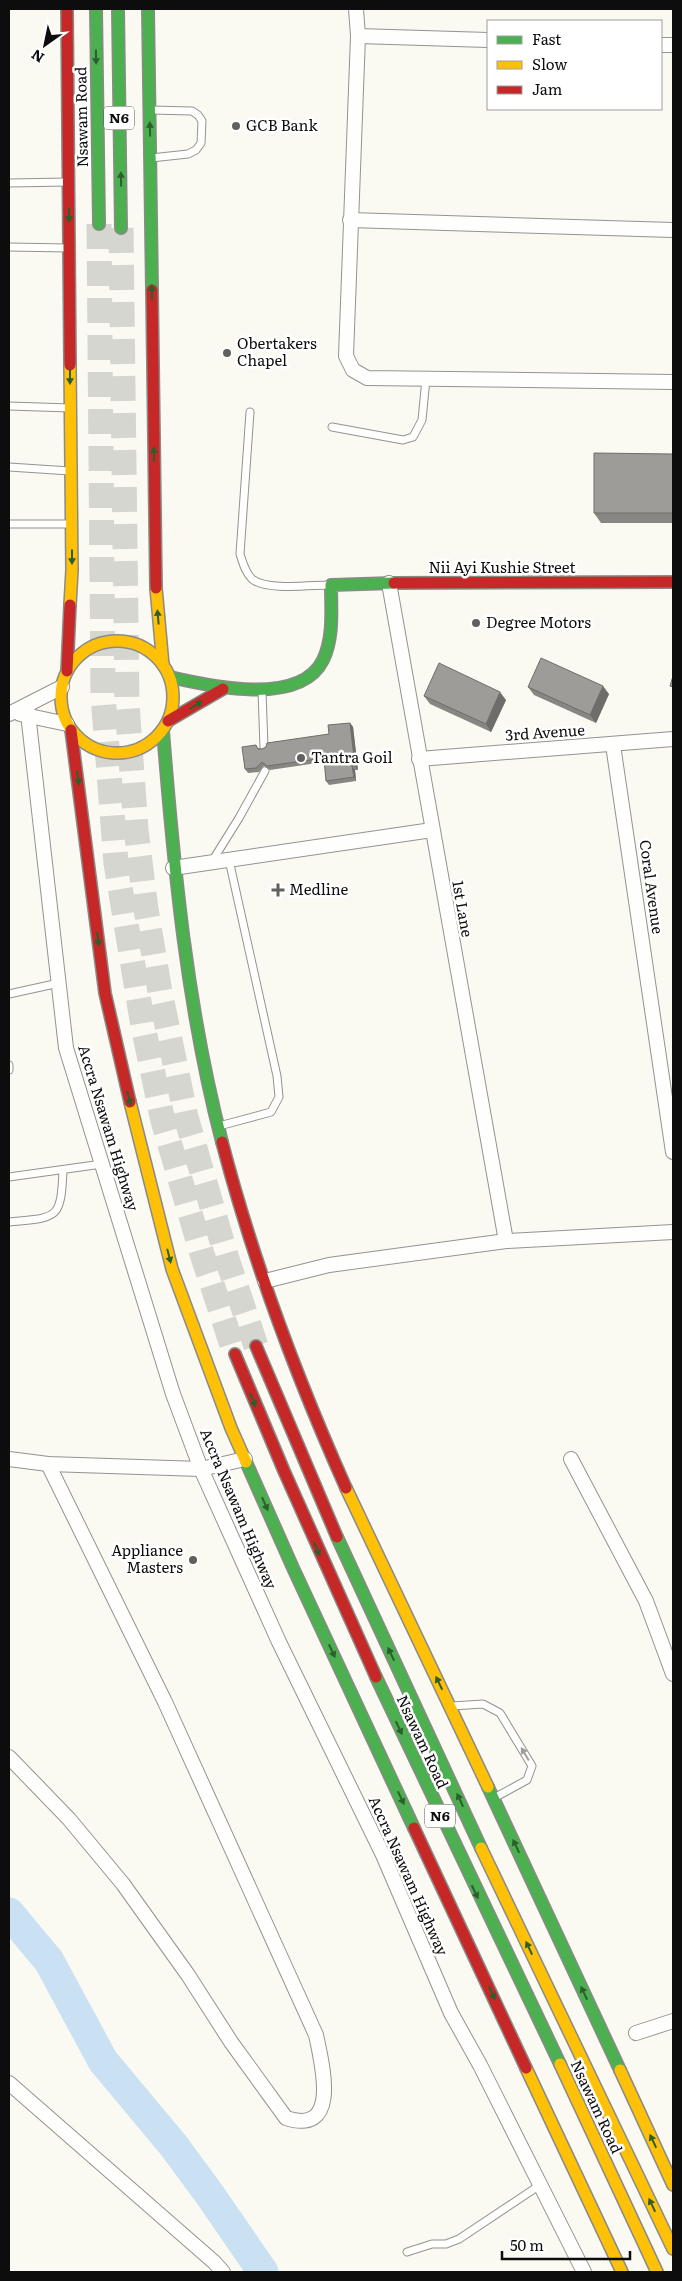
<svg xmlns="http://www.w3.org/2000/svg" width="682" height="2281" font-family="Literata,serif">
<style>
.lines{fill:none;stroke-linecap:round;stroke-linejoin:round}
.river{stroke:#cae1f3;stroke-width:31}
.highway-tunnel{stroke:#d6d6d0;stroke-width:25;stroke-dasharray:25 12;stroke-linecap:butt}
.lane-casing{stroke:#949390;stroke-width:9}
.street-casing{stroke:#949390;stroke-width:16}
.fast-casing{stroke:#8a8a87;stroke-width:14}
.slow-casing{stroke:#8a8a87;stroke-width:14}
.jam-casing{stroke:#8a8a87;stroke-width:14}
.lane{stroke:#fefefd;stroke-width:7}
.street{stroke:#fefefd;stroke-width:14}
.fast{stroke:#4caf50;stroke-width:11}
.slow{stroke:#ffc107;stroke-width:11}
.jam{stroke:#c62828;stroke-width:11}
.wall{fill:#888683}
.shaded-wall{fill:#6f6d6a}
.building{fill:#9e9c98;stroke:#6f6d6a}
.oneway{fill:#2c5e2e}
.oneway2{fill:#9e9e9d}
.poi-dot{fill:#60605d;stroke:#fff;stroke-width:2}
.labels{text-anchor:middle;stroke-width:5;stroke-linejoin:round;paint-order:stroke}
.shield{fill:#fff;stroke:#565656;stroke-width:1}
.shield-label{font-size:14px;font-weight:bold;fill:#0d0d0d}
.street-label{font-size:15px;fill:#0d0d0d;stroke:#fff}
.poi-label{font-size:15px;fill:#0d0d0d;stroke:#fff;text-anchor:start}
</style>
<rect width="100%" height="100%" fill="#faf9f2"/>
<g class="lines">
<path class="river" d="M9 1913 49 1961 103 2061 174 2146 210 2195 263 2272"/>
<g class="highway-tunnel">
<path d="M99 224 103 696 116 863 143 1026 163 1121 202 1254 235 1354"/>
<path d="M121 228 127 704 136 830 146 909 160 992 186 1117 227 1259 256 1346"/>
</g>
<g class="lane-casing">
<g id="lane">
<path d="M151 158 188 154 196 150 201 143 202 121 198 115 192 111 151 110"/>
<path d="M9 183 68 182"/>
<path d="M9 247 69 248"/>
<path d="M9 406 70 408"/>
<path d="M250 412 240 554C243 563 245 572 252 579 267 591 311 585 330 585"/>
<path d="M332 427 403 440 413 437 422 420 426 379"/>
<path d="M9 467 70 471"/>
<path d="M9 524H71"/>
<path d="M262 691 264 748"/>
<path d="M211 863 239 818 265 771"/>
<path d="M9 994 59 983"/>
<path d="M9 1065V1070"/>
<path d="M219 1126 271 1112 279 1097 277 1076 229 860"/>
<path d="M9 1177 102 1164"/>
<path d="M9 1222C57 1217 61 1221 63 1170"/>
<path d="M452 1706 483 1704 500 1713 532 1766 527 1780 494 1798"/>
<path d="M407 2252 432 2244H446L459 2239 540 2185"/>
</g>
</g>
<g class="street-casing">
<g id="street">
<path d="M356 9 358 36 346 356 353 370 367 378 673 382"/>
<path d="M358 36 488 40"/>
<path d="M661 45H673"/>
<path d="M350 220 673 230"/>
<path d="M389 583 506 1241"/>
<path d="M27 705 66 1048 173 1394 201 1469 279 1642 383 1855 451 2013 480 2065 584 2272"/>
<path d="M9 714 62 687"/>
<path d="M20 714 67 724"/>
<path d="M613 745 673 1152"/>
<path d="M419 759 673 739"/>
<path d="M173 868 432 830"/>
<path d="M265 1281 329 1265 506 1241 673 1232"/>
<path d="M9 1459 48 1464 201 1469 245 1459"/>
<path d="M571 1459 646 1601 673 1674"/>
<path d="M9 1757 69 1819 123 1884 188 1975 231 2042 286 2118C341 2136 322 2064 316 2035L165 1702 48 1464"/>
<path d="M636 2033 673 2021"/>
<path d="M9 2083 214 2262 223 2272"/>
</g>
</g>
<g class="fast-casing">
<g id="fast">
<path d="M96 9 99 224"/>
<path d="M118 9 121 228"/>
<path d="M148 9 152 290"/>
<path d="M170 677C209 686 300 707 323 660 334 638 331 609 331 585L394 583"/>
<path d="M163 731C174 870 187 1007 222 1142"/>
<path d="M246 1462 293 1568 414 1828"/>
<path d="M337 1537 481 1848"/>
<path d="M376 1677 560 2064"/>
<path d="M488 1787 620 2070"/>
</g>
</g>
<g class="slow-casing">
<g id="slow">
<path d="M70 365 72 570 70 605"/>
<path d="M156 588 163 665"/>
<circle cx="117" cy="697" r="56"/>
<path d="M130 1102 172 1269 231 1428 246 1462"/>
<path d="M346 1488 488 1787"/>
<path d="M481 1848 673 2249"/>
<path d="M560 2064 657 2272"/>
<path d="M526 2068 622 2272"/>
<path d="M620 2070 673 2185"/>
</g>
</g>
<g class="jam-casing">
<g id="jam">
<path d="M67 9 70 365"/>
<path d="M152 290 156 588"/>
<path d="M394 583 673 582"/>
<path d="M67 671 70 605"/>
<path d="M168 721 223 689"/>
<path d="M71 730 105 993 130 1102"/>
<path d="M222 1142C253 1261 296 1376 346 1488"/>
<path d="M256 1346 337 1537"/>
<path d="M235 1354 284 1471 376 1677"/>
<path d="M414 1828 526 2068"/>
</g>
</g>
<use href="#lane" class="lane"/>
<use href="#street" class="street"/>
<use href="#fast" class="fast"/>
<use href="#slow" class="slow"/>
<use href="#jam" class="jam"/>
</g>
<g class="wall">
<path d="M673 454V523H601L594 513Z"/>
<path d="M528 687 609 694 596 723 534 695Z"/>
<path d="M424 696 506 700 491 732 430 704Z"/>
<path d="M350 723 353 727 358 770H355L356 781 329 785 326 781 324 762 270 770 264 766 259 772 248 773 245 769 258 748 262 749 329 734Z"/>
</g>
<g class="shaded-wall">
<path d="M603 686 609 694 596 723 590 715Z"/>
<path d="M500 692 506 700 491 732 486 724Z"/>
<path d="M350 723 353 727 358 770 355 766Z"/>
<path d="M352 766 355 770 356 781 354 777Z"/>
</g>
<g class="building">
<path d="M594 453 673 454V513H594Z"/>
<path d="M541 658 603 686 590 715 528 687Z"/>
<path d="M439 663 500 692 486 724 424 696Z"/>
<path d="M673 676V687L670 686Z"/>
<path d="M350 723 355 766H352L354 777 326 781 324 758 267 766 262 762 256 768 245 769 242 747 256 745 258 749H262L266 747 267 743 329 734 328 725Z"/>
</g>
<defs><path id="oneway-solid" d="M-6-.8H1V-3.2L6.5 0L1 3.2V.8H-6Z" transform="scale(1.25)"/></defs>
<g class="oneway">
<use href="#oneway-solid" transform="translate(96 57) rotate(89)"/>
<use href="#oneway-solid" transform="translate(150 129) rotate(-91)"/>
<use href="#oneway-solid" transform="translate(121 179) rotate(-91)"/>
<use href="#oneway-solid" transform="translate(69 215) rotate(90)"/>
<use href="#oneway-solid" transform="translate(152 292) rotate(-91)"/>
<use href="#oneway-solid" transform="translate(70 377) rotate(90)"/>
<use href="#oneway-solid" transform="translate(154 454) rotate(-91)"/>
<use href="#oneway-solid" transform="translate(72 557) rotate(90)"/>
<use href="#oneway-solid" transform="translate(158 617) rotate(-95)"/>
<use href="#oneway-solid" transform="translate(196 705) rotate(-32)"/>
<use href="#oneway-solid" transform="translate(78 778) rotate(82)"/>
<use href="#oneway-solid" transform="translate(98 939) rotate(83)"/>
<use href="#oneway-solid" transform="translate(129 1098) rotate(76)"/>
<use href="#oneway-solid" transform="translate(169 1256) rotate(76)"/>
<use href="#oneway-solid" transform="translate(253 1400) rotate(68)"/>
<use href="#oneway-solid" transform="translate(265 1504) rotate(66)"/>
<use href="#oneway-solid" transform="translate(317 1549) rotate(66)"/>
<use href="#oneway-solid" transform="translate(332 1651) rotate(65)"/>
<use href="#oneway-solid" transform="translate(391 1654) rotate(-115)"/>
<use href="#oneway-solid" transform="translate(439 1683) rotate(-116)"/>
<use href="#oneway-solid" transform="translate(399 1728) rotate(65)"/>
<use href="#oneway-solid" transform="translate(401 1798) rotate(65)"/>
<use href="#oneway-solid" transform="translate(460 1800) rotate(-115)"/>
<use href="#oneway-solid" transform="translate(516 1846) rotate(-115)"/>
<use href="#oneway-solid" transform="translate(475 1892) rotate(64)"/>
<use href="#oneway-solid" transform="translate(529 1948) rotate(-115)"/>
<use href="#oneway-solid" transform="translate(492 1993) rotate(65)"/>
<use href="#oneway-solid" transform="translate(584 1993) rotate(-115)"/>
<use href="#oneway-solid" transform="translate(653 2141) rotate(-115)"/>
<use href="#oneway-solid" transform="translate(652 2205) rotate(-115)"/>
</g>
<use class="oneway2" href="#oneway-solid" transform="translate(525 1754) rotate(-121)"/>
<g class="poi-dot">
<circle cx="236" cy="126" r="5"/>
<circle cx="227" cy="353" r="5"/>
<circle cx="476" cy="623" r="5"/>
<circle cx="301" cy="758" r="5"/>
<path d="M275.5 882.5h5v5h5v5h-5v5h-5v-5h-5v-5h5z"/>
<circle cx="193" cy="1560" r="5"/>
</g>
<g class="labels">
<g class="shield">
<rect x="104" y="106.5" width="30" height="23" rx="4"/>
<rect x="425" y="1804.5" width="30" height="23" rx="4"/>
</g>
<g class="shield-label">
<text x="119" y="123">N6</text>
<text x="440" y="1821">N6</text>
</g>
<g class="street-label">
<text transform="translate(82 117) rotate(-91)" y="5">Nsawam Road</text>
<text x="502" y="573">Nii Ayi Kushie Street</text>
<text transform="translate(545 733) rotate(-4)" y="5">3rd Avenue</text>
<text transform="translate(651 887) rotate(82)" y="5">Coral Avenue</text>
<text transform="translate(462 909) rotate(80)" y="5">1st Lane</text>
<text transform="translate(108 1128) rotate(73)" y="5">Accra Nsawam Highway</text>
<text transform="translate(238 1509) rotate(67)" y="5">Accra Nsawam Highway</text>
<text transform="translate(422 1742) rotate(65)" y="5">Nsawam Road</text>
<text transform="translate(408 1876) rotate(66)" y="5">Accra Nsawam Highway</text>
<text transform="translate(596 2107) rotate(65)" y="5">Nsawam Road</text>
</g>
<g class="poi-label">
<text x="246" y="131">GCB Bank</text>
<text x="237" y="349">Obertakers<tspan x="237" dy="17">Chapel</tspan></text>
<text x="486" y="628">Degree Motors</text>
<text x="311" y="763">Tantra Goil</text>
<text x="289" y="895">Medline</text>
<text x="183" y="1556" text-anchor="end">Appliance<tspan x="183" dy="17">Masters</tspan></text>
</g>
</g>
<rect width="682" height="2281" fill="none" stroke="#0d0d0d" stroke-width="20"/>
<rect x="487" y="20" width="175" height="90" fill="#ffffff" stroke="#9e9e9e"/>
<rect x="497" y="36" width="25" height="8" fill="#4caf50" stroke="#9e9e9e"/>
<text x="532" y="45" font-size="15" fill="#0d0d0d">Fast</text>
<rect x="497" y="61" width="25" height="8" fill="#ffc107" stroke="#9e9e9e"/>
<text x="532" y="70" font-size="15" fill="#0d0d0d">Slow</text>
<rect x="497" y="86" width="25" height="8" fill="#c62828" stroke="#9e9e9e"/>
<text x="532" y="95" font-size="15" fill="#0d0d0d">Jam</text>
<g transform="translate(45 45) rotate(213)" stroke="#ffffff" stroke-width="4" paint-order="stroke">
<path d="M0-4L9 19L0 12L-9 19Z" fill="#0d0d0d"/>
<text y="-8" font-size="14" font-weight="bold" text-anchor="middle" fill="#0d0d0d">N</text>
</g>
<path d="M502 2251v8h128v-8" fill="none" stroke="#0d0d0d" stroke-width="2.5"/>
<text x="510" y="2251" font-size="15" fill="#0d0d0d" stroke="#ffffff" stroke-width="4" paint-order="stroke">50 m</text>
</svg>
